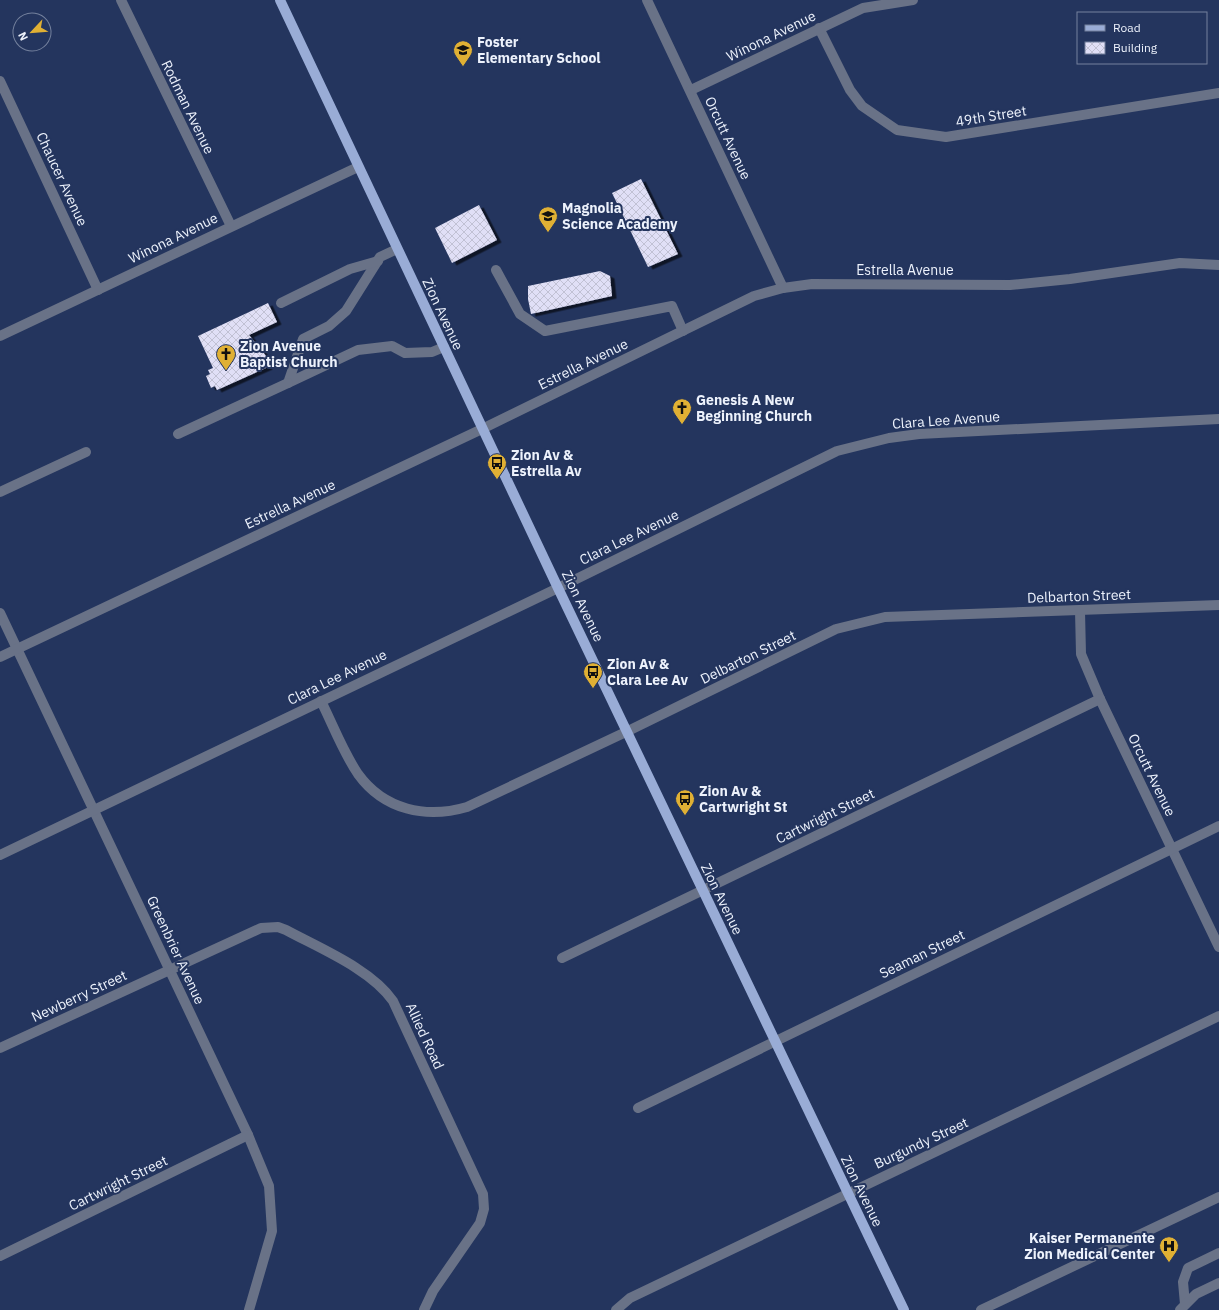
<svg xmlns="http://www.w3.org/2000/svg" width="1219" height="1310" font-family="'IBM Plex Sans',sans-serif">
<style>
.building{fill:url(#building-cross-hatch);filter:url(#shadow)}
.lines{fill:none;stroke-linecap:round;stroke-linejoin:round}
.minor{stroke:#697287;stroke-width:10}
.major{stroke:#99acd6;stroke-width:10}
.labels{text-anchor:middle;stroke-width:4;stroke-linejoin:round;paint-order:stroke}
.street-label{font-size:14px;fill:#edf2fc;stroke:#24355e}
.poi-label{font-size:14px;font-weight:bold;fill:#edf2fc;stroke:#24355e;text-anchor:start}
</style>
<defs>
<pattern id="building-cross-hatch" width="8" height="8" patternUnits="userSpaceOnUse"><rect width="8" height="8" fill="#e0dff6"/><path d="M0 0l8 8M0 8l8-8" fill="none" stroke="#c1c1d4"/></pattern>
<filter id="shadow"><feDropShadow dx="4.5" dy="2.5" stdDeviation="0" flood-color="#0009"/></filter>
</defs>
<rect width="100%" height="100%" fill="#24355e"/>
<g class="building">
<path d="M641 179 678 254 648 267 612 193Z"/>
<path d="M479 205 497 240 452 263 435 228Z"/>
<path d="M600 271 610 276 612 296 531 314 528 299V286Z"/>
<path d="M268 303 277 322 249 335 266 356 268 367 217 390 215 386 211 388 206 376 210 374 208 370 213 368 198 336Z"/>
</g>
<g class="lines">
<g class="minor">
<path d="M121 0 231 226"/>
<path d="M647 0 783 288"/>
<path d="M819 28 850 90 862 106 897 130 946 137 1219 93"/>
<path d="M0 81 98 290"/>
<path d="M691 90 863 8 913 0"/>
<path d="M397 249 380 257 346 311 329 326 303 339 288 383 358 350 392 346 405 353 432 352 444 347"/>
<path d="M496 270 520 314 545 331 672 306 683 331"/>
<path d="M281 303 350 269 378 261"/>
<path d="M0 336 358 167"/>
<path d="M178 434 288 383"/>
<path d="M0 492 86 452"/>
<path d="M1080 611 1081 654 1100 699 1219 947"/>
<path d="M0 613 248 1135 269 1186 272 1231 249 1310"/>
<path d="M0 657 482 429 754 296 783 288 812 284 1010 285 1070 279 1180 263 1219 265"/>
<path d="M321 701C333 725 343 752 358 774 384 810 426 819 467 807L628 731 836 629 885 617 1219 605"/>
<path d="M0 855 558 588 837 451 889 438 919 434 1219 419"/>
<path d="M562 958 1100 699"/>
<path d="M0 1048 261 928 278 927 286 930C319 948 371 969 393 1001L483 1194 484 1209 480 1223 433 1291 424 1310"/>
<path d="M638 1108 1219 826"/>
<path d="M0 1256 248 1135"/>
<path d="M1185 1304 1183 1282 1188 1268 1219 1253"/>
<path d="M616 1310 630 1298 1219 1016"/>
<path d="M981 1310 1219 1197"/>
<path d="M1180 1310 1196 1294 1219 1283"/>
</g>
<path class="major" d="M280 0 558 588 904 1310"/>
</g>
<defs>
<g id="school-pin" transform="scale(1)"><path d="M0 17L-7.5 6A9.5 9.5 0 1 1 7.5 6Z" fill="#e0b034" stroke="#24355e"/><path d="M0-5L7-2L0 1L-7-2ZM-4 1L0 2.5L4 1V4Q0 6-4 4Z" fill="#111"/></g>
<g id="church-pin" transform="scale(1)"><path d="M0 17L-7.5 6A9.5 9.5 0 1 1 7.5 6Z" fill="#e0b034" stroke="#24355e"/><path d="M-1.2-6h2.4v3.5h3.3v2.4h-3.3V6h-2.4V-.1h-3.3v-2.4h3.3Z" fill="#111"/></g>
<g id="bus-pin" transform="scale(1)"><path d="M0 17L-7.5 6A9.5 9.5 0 1 1 7.5 6Z" fill="#e0b034" stroke="#24355e"/><path d="M-5-6H5V4H4V6H2V4H-2V6H-4V4H-5ZM-3.5-4V0h7V-4ZM-3.5 1.2v1.5H-2V1.2ZM2 1.2v1.5H3.5V1.2Z" fill="#111"/></g>
<g id="hospital-pin" transform="scale(1)"><path d="M0 17L-7.5 6A9.5 9.5 0 1 1 7.5 6Z" fill="#e0b034" stroke="#24355e"/><path d="M-5-5h3v3.5h4V-5h3V5h-3V1.5h-4V5h-3Z" fill="#111"/></g>
</defs>
<g fill-rule="evenodd">
<use href="#school-pin" x="463" y="50"/>
<use href="#school-pin" x="548" y="216"/>
<use href="#church-pin" x="226" y="354"/>
<use href="#church-pin" x="682" y="408"/>
<use href="#bus-pin" x="497" y="463"/>
<use href="#bus-pin" x="593" y="672"/>
<use href="#bus-pin" x="685" y="799"/>
<use href="#hospital-pin" x="1169" y="1246"/>
</g>
<g class="labels">
<g class="street-label">
<text transform="translate(771 36) rotate(-26)" y="5">Winona Avenue</text>
<text transform="translate(188 107) rotate(64)" y="5">Rodman Avenue</text>
<text transform="translate(991 116) rotate(-9)" y="5">49th Street</text>
<text transform="translate(728 138) rotate(65)" y="5">Orcutt Avenue</text>
<text transform="translate(62 179) rotate(65)" y="5">Chaucer Avenue</text>
<text transform="translate(173 238) rotate(-26)" y="5">Winona Avenue</text>
<text x="905" y="275">Estrella Avenue</text>
<text transform="translate(443 314) rotate(65)" y="5">Zion Avenue</text>
<text transform="translate(583 364) rotate(-26)" y="5">Estrella Avenue</text>
<text transform="translate(946 420) rotate(-4)" y="5">Clara Lee Avenue</text>
<text transform="translate(290 504) rotate(-25)" y="5">Estrella Avenue</text>
<text transform="translate(629 537) rotate(-26)" y="5">Clara Lee Avenue</text>
<text transform="translate(1079 596) rotate(-2)" y="5">Delbarton Street</text>
<text transform="translate(583 606) rotate(64)" y="5">Zion Avenue</text>
<text transform="translate(748 657) rotate(-26)" y="5">Delbarton Street</text>
<text transform="translate(337 677) rotate(-26)" y="5">Clara Lee Avenue</text>
<text transform="translate(1152 775) rotate(64)" y="5">Orcutt Avenue</text>
<text transform="translate(825 816) rotate(-26)" y="5">Cartwright Street</text>
<text transform="translate(722 899) rotate(64)" y="5">Zion Avenue</text>
<text transform="translate(176 950) rotate(65)" y="5">Greenbrier Avenue</text>
<text transform="translate(922 954) rotate(-26)" y="5">Seaman Street</text>
<text transform="translate(79 996) rotate(-25)" y="5">Newberry Street</text>
<text transform="translate(425 1036) rotate(65)" y="5">Allied Road</text>
<text transform="translate(921 1143) rotate(-25)" y="5">Burgundy Street</text>
<text transform="translate(118 1183) rotate(-26)" y="5">Cartwright Street</text>
<text transform="translate(862 1191) rotate(64)" y="5">Zion Avenue</text>
</g>
<g class="poi-label">
<text x="477" y="47">Foster<tspan x="477" dy="16">Elementary School</tspan></text>
<text x="562" y="213">Magnolia<tspan x="562" dy="16">Science Academy</tspan></text>
<text x="240" y="351">Zion Avenue<tspan x="240" dy="16">Baptist Church</tspan></text>
<text x="696" y="405">Genesis A New<tspan x="696" dy="16">Beginning Church</tspan></text>
<text x="511" y="460">Zion Av &amp;<tspan x="511" dy="16">Estrella Av</tspan></text>
<text x="607" y="669">Zion Av &amp;<tspan x="607" dy="16">Clara Lee Av</tspan></text>
<text x="699" y="796">Zion Av &amp;<tspan x="699" dy="16">Cartwright St</tspan></text>
<text x="1155" y="1243" text-anchor="end">Kaiser Permanente<tspan x="1155" dy="16">Zion Medical Center</tspan></text>
</g>
</g>
<rect x="1077" y="12" width="130" height="52" fill="#24355e" stroke="#74819d"/>
<rect x="1085" y="25" width="20" height="6" fill="#99acd6" stroke="#74819d"/>
<text x="1113" y="32" font-size="12" fill="#edf2fc">Road</text>
<rect x="1085" y="42" width="20" height="12" fill="url(#building-cross-hatch)" stroke="#74819d"/>
<text x="1113" y="52" font-size="12" fill="#edf2fc">Building</text>
<g transform="translate(32 32) rotate(244)"><circle r="19" fill="#24355e" stroke="#74819d"/>
<path d="M0-3L7 15L0 10L-7 15Z" fill="#e0b034"/>
<text y="-6" font-size="11" font-weight="bold" text-anchor="middle" fill="#edf2fc">N</text>
</g>
</svg>
